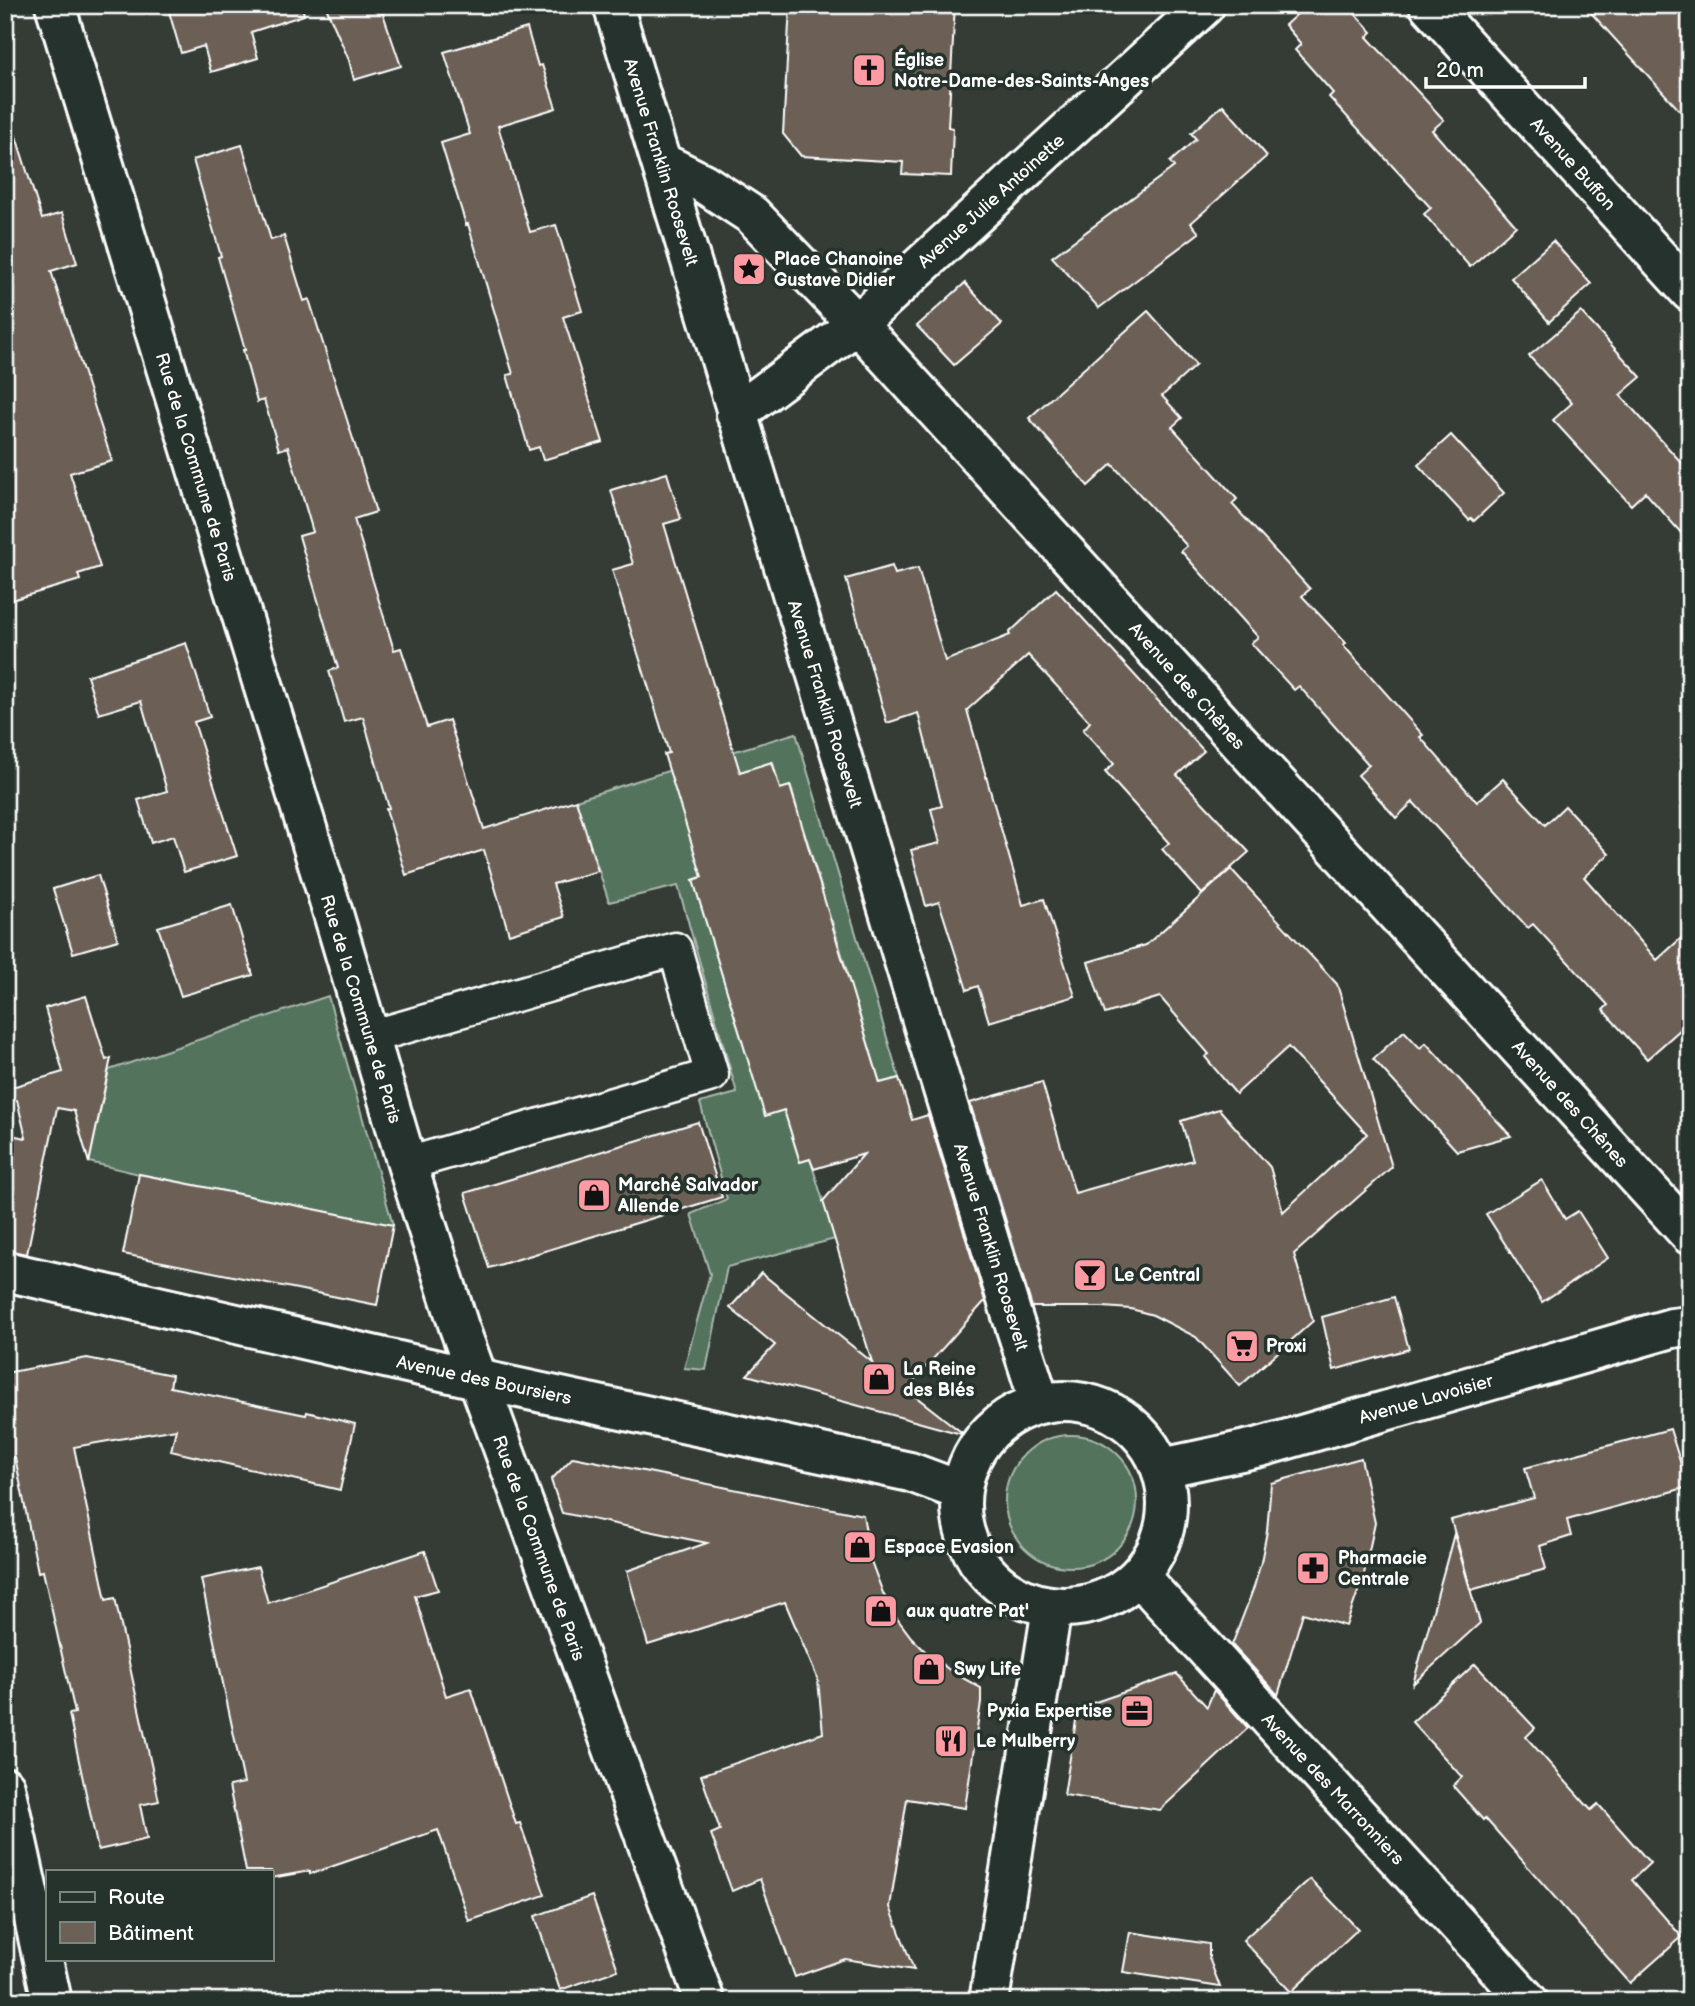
<svg xmlns="http://www.w3.org/2000/svg" width="1695" height="2006" font-family="'Balsamiq Sans',sans-serif">
<style>
.grass{fill:#53735d;stroke:#a9b9ae;stroke-width:2}
.building{fill:#6c6157;stroke:#fff;stroke-width:2}
.lines{fill:none;stroke-linecap:round;stroke-linejoin:round}
.lane-casing{stroke:#fff;stroke-width:37}
.street-casing{stroke:#fff;stroke-width:44}
.secondary-casing{stroke:#fff;stroke-width:44}
.lane{stroke:#26332d;stroke-width:32}
.street{stroke:#26332d;stroke-width:38}
.secondary{stroke:#26332d;stroke-width:38}
.labels{text-anchor:middle;stroke-width:7;stroke-linejoin:round;paint-order:stroke}
.poi-label{font-size:18px;font-weight:bold;fill:#fff;stroke:#26332d;text-anchor:start}
.street-label{font-size:18px;fill:#fff;stroke:#26332d}
</style>
<rect width="100%" height="100%" fill="#343c35"/>
<filter id="ink" filterUnits="userSpaceOnUse"><feTurbulence type="fractalNoise" baseFrequency=".0143" numOctaves="2"/><feDisplacementMap in="SourceGraphic" scale="14" xChannelSelector="R" yChannelSelector="G"/><feConvolveMatrix kernelMatrix="1 2 1 2 8 2 1 2 1" color-interpolation-filters="sRGB"/></filter>
<g filter="url(#ink)">
<g class="grass">
<path d="M796 733 899 1078 880 1083 856 1003 837 975 847 971 832 921 821 924 812 894 822 890 807 840 788 812 797 808 791 786 780 789 773 762 676 791 706 876 693 880 753 1076 774 1113 784 1110 800 1162 810 1159 835 1239 727 1267 706 1370 684 1368 710 1274 691 1214 727 1199 700 1103 737 1093 678 886 609 902 576 800 668 771Z"/>
<path d="M328 996 393 1225 139 1174 89 1162 109 1070Z"/>
<circle cx="1071" cy="1501" r="66"/>
</g>
<g class="building">
<path d="M167 5H302L304 15 251 32 258 58 211 72 204 46 181 53Z"/>
<path d="M325 5H380L401 66 354 80 349 60Z"/>
<path d="M790 5H955L948 127 953 128 951 176 902 174 903 162 801 156 783 134Z"/>
<path d="M1307 5H1347L1372 32 1367 37 1444 120 1432 130 1516 226 1470 267 1424 214 1431 208 1329 97 1333 93 1295 50 1301 44 1285 25Z"/>
<path d="M1584 5H1690V122Z"/>
<path d="M527 28 538 66 542 65 556 108 498 126 530 232 556 225 582 311 563 317 603 442 543 460 539 447 529 450 507 375 513 374 468 224 466 225 441 143 470 134 444 52Z"/>
<path d="M1223 105 1267 156 1191 223 1199 233 1099 308 1052 257 1174 167 1170 162 1196 139 1191 133Z"/>
<path d="M15 133 42 219 62 213 77 263 51 271 112 461 70 473 100 567 78 574 80 580 5 602V135Z"/>
<path d="M242 145 271 240 284 236 304 301 309 299 376 512 354 519 394 650 401 648 427 727 449 720 484 829 576 800 598 871 553 884 564 917 509 934 484 850 406 875 386 809 389 808 363 717 344 722 329 671 338 668 299 536 313 532 288 447 279 450 264 400 257 402 243 350H245L218 257 221 256 193 160Z"/>
<path d="M1553 241 1591 284 1549 322 1511 278Z"/>
<path d="M965 283 1002 324 954 365 917 326Z"/>
<path d="M1148 311 1196 365 1162 396 1182 418 1172 427 1237 499 1232 504 1310 589 1302 596 1346 643 1343 645 1423 735 1420 737 1477 802 1503 779 1545 825 1565 806 1609 854 1584 877 1657 960 1690 930V1021L1647 1059 1603 1010 1608 1005 1533 924 1528 928 1413 802 1396 818 1358 775 1369 765 1299 686 1294 690 1251 643 1258 637 1181 551 1187 546 1112 464 1088 486 1029 418Z"/>
<path d="M1581 312 1641 377 1620 395 1690 472V543L1645 492 1631 505 1553 420 1572 403 1529 356Z"/>
<path d="M1451 435 1504 493 1474 521 1471 518 1469 520 1418 465Z"/>
<path d="M667 473 681 519 664 524 740 772 772 762 780 789 790 786 880 1083 899 1078 912 1120 928 1115 985 1301 906 1389 965 1435 747 1375 775 1345 730 1308 761 1273 872 1362 823 1201 864 1154 814 1169 810 1159 800 1162 784 1110 765 1116 693 880 702 877 664 754 669 753 612 570 633 564 611 490Z"/>
<path d="M892 566 895 574 918 568 945 661 1010 635 1009 633 1056 589 1204 751 1177 775 1249 852 1202 894 1162 849 1169 843 1105 772 1114 764 1083 730 1090 722 1028 655 967 710 1023 905 1044 899 1075 996 989 1022 978 986 967 990 939 902 926 906 911 850 940 843 931 809 942 806 918 713 887 723 846 579Z"/>
<path d="M186 643 210 717 194 722 237 856 184 872 173 836 151 843 138 800 167 791 141 701 99 714 87 676Z"/>
<path d="M1231 869 1337 984 1392 1167 1294 1254 1313 1321 1240 1386 1196 1337 1153 1315 1131 1309 1103 1307H1032L970 1103 1042 1082 1075 1193 1193 1160 1181 1121 1219 1109 1270 1167 1283 1212 1367 1134 1288 1047 1236 1094 1205 1057 1209 1054 1160 997 1105 1014 1088 962 1146 945Z"/>
<path d="M98 875 118 940 73 953 53 889Z"/>
<path d="M232 905 253 975 181 996 158 927Z"/>
<path d="M86 996 106 1060 111 1058 89 1163 74 1111 57 1108 27 1254 5 1250V1134L26 1138 17 1100 5 1097V1089L63 1072 45 1008Z"/>
<path d="M1404 1031 1420 1048 1426 1043 1511 1136 1457 1151 1373 1059Z"/>
<path d="M698 1122 722 1197 489 1268 465 1193Z"/>
<path d="M139 1174 393 1225 377 1305 123 1254Z"/>
<path d="M1542 1180 1565 1219 1578 1211 1608 1258 1542 1302 1486 1214Z"/>
<path d="M1394 1297 1409 1349 1334 1370 1322 1317Z"/>
<path d="M87 1358 172 1375 170 1387 306 1415 307 1412 355 1424 340 1490 171 1451 176 1429 74 1447 106 1600 115 1598 159 1801 140 1805 147 1839 98 1850 69 1714 75 1713 43 1571 38 1572 15 1457 5 1458V1373Z"/>
<path d="M1670 1429 1688 1487 1567 1520 1571 1536 1540 1546 1546 1569 1471 1590 1451 1520 1534 1498 1525 1468Z"/>
<path d="M573 1457 863 1515 871 1561 883 1593 893 1613 911 1637 925 1651 952 1672 981 1688V1702L965 1808 907 1799 890 1907 914 1970 845 1959 795 1977 760 1879 732 1891 711 1834 720 1830 701 1775 823 1733 818 1680 785 1602 648 1645 627 1571 707 1543 562 1513 551 1480Z"/>
<path d="M1361 1458 1375 1523 1364 1574 1346 1626 1303 1613 1278 1695 1232 1645 1254 1587 1261 1562 1267 1531 1271 1483Z"/>
<path d="M1454 1534 1480 1623 1413 1684Z"/>
<path d="M425 1551 438 1590 415 1596 446 1696 471 1688 516 1824 520 1823 545 1895 469 1921 438 1830 310 1874V1871L271 1878V1871H246L229 1786 244 1783 201 1579 258 1567 268 1603Z"/>
<path d="M1475 1664 1535 1728 1526 1737 1591 1810 1598 1804 1650 1863 1632 1880 1682 1937 1630 1983 1485 1818 1483 1820 1453 1786 1462 1777 1412 1722Z"/>
<path d="M1177 1674 1207 1707 1214 1690 1248 1728 1160 1810 1064 1795 1078 1708Z"/>
<path d="M1310 1879 1358 1929 1291 1992 1243 1940Z"/>
<path d="M592 1896 618 1970 560 1990 535 1916Z"/>
<path d="M1130 1932 1209 1944V1958L1220 1987 1123 1972Z"/>
</g>
<g class="lines">
<g class="lane-casing">
<path id="lane" d="M370 1037 675 949 712 1075 407 1164"/>
</g>
<g class="street-casing">
<g id="street">
<path d="M55 5 332 910 407 1164 459 1327 705 2001"/>
<path d="M1429 5 1690 292"/>
<path d="M663 163 703 183 752 215 857 324 1690 1235"/>
<path d="M736 414 857 324 1205 5"/>
<path d="M5 1271 477 1379 910 1472 961 1491"/>
<path d="M1162 1468 1260 1447 1672 1328 1690 1326"/>
<path d="M1139 1576 1528 2001"/>
<path d="M5 1787 52 2001"/>
</g>
</g>
<g class="secondary-casing">
<g id="secondary">
<path d="M613 5 1012 1316 1040 1403"/>
<circle cx="1064" cy="1504" r="103"/>
<path d="M989 2001 1052 1608"/>
</g>
</g>
<use href="#lane" class="lane"/>
<use href="#street" class="street"/>
<use href="#secondary" class="secondary"/>
</g>
</g>
<defs>
<g id="church-square" transform="scale(1.75)"><rect x="-9" y="-9" width="18" height="18" rx="4" fill="#ff9aa2" stroke="#26332d"/><path d="M-1.2-6h2.4v3.5h3.3v2.4h-3.3V6h-2.4V-.1h-3.3v-2.4h3.3Z" fill="#111"/></g>
<g id="sight-square" transform="scale(1.75)"><rect x="-9" y="-9" width="18" height="18" rx="4" fill="#ff9aa2" stroke="#26332d"/><path d="M0-6L1.8-2.2L6-1.7L2.9 1.2L3.7 5.4L0 3.3L-3.7 5.4L-2.9 1.2L-6-1.7L-1.8-2.2Z" fill="#111"/></g>
<g id="shop-square" transform="scale(1.75)"><rect x="-9" y="-9" width="18" height="18" rx="4" fill="#ff9aa2" stroke="#26332d"/><path d="M-5-2.5h2.3a2.7 3.5 0 0 1 5.4 0H5L5.5 6h-11ZM-1.5-2.5h3a1.5 2.3 0 0 0-3 0Z" fill="#111"/></g>
<g id="bar-square" transform="scale(1.75)"><rect x="-9" y="-9" width="18" height="18" rx="4" fill="#ff9aa2" stroke="#26332d"/><path d="M-6-5H6L.8 .8V4.5H3.5V6h-7V4.5H-.8V.8Z" fill="#111"/></g>
<g id="supermarket-square" transform="scale(1.75)"><rect x="-9" y="-9" width="18" height="18" rx="4" fill="#ff9aa2" stroke="#26332d"/><path d="M-6-5.5h2.5l.6 2H6L4.5 2H-2.5L-4.4-4H-6ZM-1.5 3.2a1.3 1.3 0 1 0 .1 0ZM3 3.2a1.3 1.3 0 1 0 .1 0Z" fill="#111"/></g>
<g id="pharmacy-square" transform="scale(1.75)"><rect x="-9" y="-9" width="18" height="18" rx="4" fill="#ff9aa2" stroke="#26332d"/><path d="M-2-6h4v4h4v4h-4v4h-4v-4h-4v-4h4Z" fill="#111"/></g>
<g id="office-square" transform="scale(1.75)"><rect x="-9" y="-9" width="18" height="18" rx="4" fill="#ff9aa2" stroke="#26332d"/><path d="M-6-3h4V-5.5h4V-3h4V5H-6ZM-1-4.5V-3h2v-1.5ZM-6 0V1H6V0Z" fill="#111"/></g>
<g id="restaurant-square" transform="scale(1.75)"><rect x="-9" y="-9" width="18" height="18" rx="4" fill="#ff9aa2" stroke="#26332d"/><path d="M-5-6h1v4h1v-4h1v4h1v-4h1v5L-1.5 .5V6h-2V.5L-5-1ZM5-6V6H3V1.5H1.5Q1.5-4 5-6Z" fill="#111"/></g>
</defs>
<g fill-rule="evenodd">
<use href="#church-square" x="869" y="70"/>
<use href="#sight-square" x="749" y="269"/>
<use href="#shop-square" x="594" y="1195"/>
<use href="#bar-square" x="1090" y="1275"/>
<use href="#supermarket-square" x="1242" y="1346"/>
<use href="#shop-square" x="879" y="1379"/>
<use href="#shop-square" x="860" y="1547"/>
<use href="#pharmacy-square" x="1313" y="1568"/>
<use href="#shop-square" x="881" y="1611"/>
<use href="#shop-square" x="929" y="1669"/>
<use href="#office-square" x="1137" y="1711"/>
<use href="#restaurant-square" x="951" y="1741"/>
</g>
<g class="labels">
<g class="poi-label">
<text x="894" y="66">Église<tspan x="894" dy="21">Notre-Dame-des-Saints-Anges</tspan></text>
<text x="774" y="265">Place Chanoine<tspan x="774" dy="21">Gustave Didier</tspan></text>
<text x="618" y="1191">Marché Salvador<tspan x="618" dy="21">Allende</tspan></text>
<text x="1114" y="1281">Le Central</text>
<text x="1266" y="1352">Proxi</text>
<text x="903" y="1375">La Reine<tspan x="903" dy="21">des Blés</tspan></text>
<text x="884" y="1553">Espace Evasion</text>
<text x="1338" y="1564">Pharmacie<tspan x="1338" dy="21">Centrale</tspan></text>
<text x="906" y="1617">aux quatre Pat'</text>
<text x="954" y="1675">Swy Life</text>
<text x="1112" y="1717" text-anchor="end">Pyxia Expertise</text>
<text x="976" y="1747">Le Mulberry</text>
</g>
<g class="street-label">
<text transform="translate(661 162) rotate(73)" y="6">Avenue Franklin Roosevelt</text>
<text transform="translate(1573 164) rotate(48)" y="6">Avenue Buffon</text>
<text transform="translate(991 201) rotate(-42)" y="6">Avenue Julie Antoinette</text>
<text transform="translate(196 467) rotate(73)" y="6">Rue de la Commune de Paris</text>
<text transform="translate(1187 686) rotate(48)" y="6">Avenue des Chênes</text>
<text transform="translate(825 704) rotate(73)" y="6">Avenue Franklin Roosevelt</text>
<text transform="translate(361 1009) rotate(73)" y="6">Rue de la Commune de Paris</text>
<text transform="translate(1570 1104) rotate(48)" y="6">Avenue des Chênes</text>
<text transform="translate(991 1247) rotate(73)" y="6">Avenue Franklin Roosevelt</text>
<text transform="translate(484 1380) rotate(12)" y="6">Avenue des Boursiers</text>
<text transform="translate(1426 1399) rotate(-16)" y="6">Avenue Lavoisier</text>
<text transform="translate(539 1548) rotate(70)" y="6">Rue de la Commune de Paris</text>
<text transform="translate(1333 1789) rotate(47)" y="6">Avenue des Marronniers</text>
</g>
</g>
<rect width="1695" height="2006" fill="none" stroke="#26332d" stroke-width="28"/>
<rect x="14" y="14" width="1667" height="1978" fill="none" stroke="#fff" stroke-width="2.5" filter="url(#ink)"/>
<rect x="46" y="1870" width="228" height="91" fill="#26332d" stroke="#7d8581" stroke-width="2"/>
<rect x="60" y="1892" width="35" height="10" fill="#26332d" stroke="#7d8581" stroke-width="2"/>
<text x="108" y="1904" font-size="21" fill="#ffffff">Route</text>
<rect x="60" y="1922" width="35" height="21" fill="#6c6157" stroke="#7d8581" stroke-width="2"/>
<text x="108" y="1940" font-size="21" fill="#ffffff">Bâtiment</text>
<path d="M1426 77v10h159v-10" fill="none" stroke="#ffffff" stroke-width="3.5"/>
<text x="1436" y="77" font-size="21" fill="#ffffff" stroke="#26332d" stroke-width="5" paint-order="stroke">20 m</text>
</svg>
